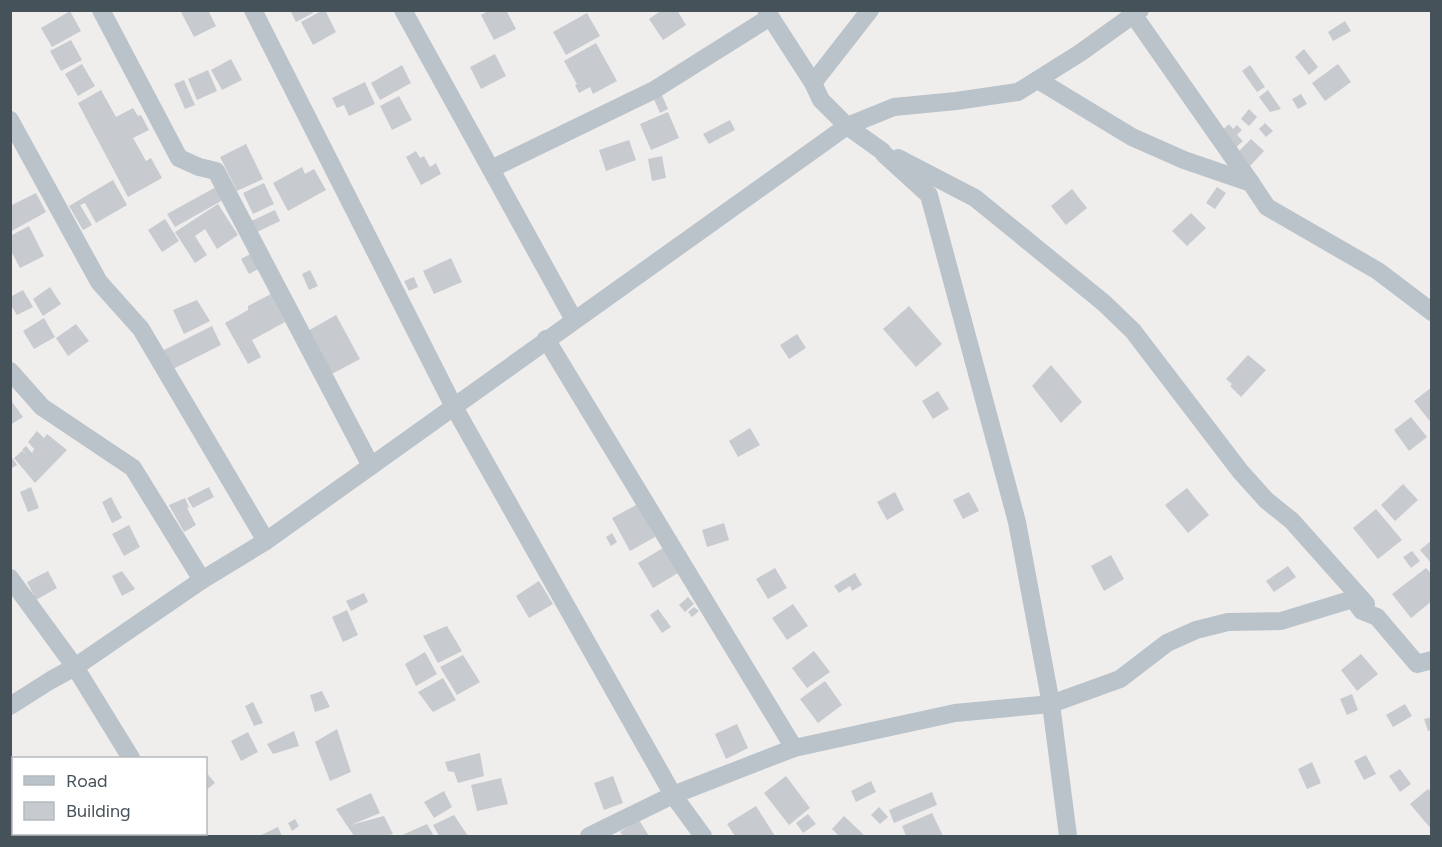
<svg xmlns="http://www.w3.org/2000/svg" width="1442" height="847" font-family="Figtree,sans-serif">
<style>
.building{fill:#c7cbcf}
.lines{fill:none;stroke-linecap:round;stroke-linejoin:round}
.minor{stroke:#b9c3c9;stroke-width:18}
</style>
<rect width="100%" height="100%" fill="#f0eded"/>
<g class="building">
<path d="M180 10H208L216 26 194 37Z"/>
<path d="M290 10H312L313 13 296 22Z"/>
<path d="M323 10H325L336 32 313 45 301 22Z"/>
<path d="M490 10H506L516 29 494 40 481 15Z"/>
<path d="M662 10H677L686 25 663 40 649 19Z"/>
<path d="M70 11 81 31 52 47 41 28Z"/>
<path d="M587 13 600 36 566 55 553 32Z"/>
<path d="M1345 21 1351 31 1333 41 1328 32Z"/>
<path d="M71 40 82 60 61 71 50 51Z"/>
<path d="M596 43 617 81 593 94 590 87 579 93 575 85 577 84 564 61Z"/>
<path d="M1304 49 1318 67 1309 75 1295 57Z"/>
<path d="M495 54 506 76 481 89 470 67Z"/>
<path d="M231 59 242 80 222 90 211 70Z"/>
<path d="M82 64 95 86 78 96 65 74Z"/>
<path d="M1338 64 1351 82 1325 101 1312 83Z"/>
<path d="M402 65 411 83 380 100 371 83Z"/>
<path d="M1250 65 1265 87 1257 92 1242 71Z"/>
<path d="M208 70 217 91 197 100 188 79Z"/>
<path d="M184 80 195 105 185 109 174 84Z"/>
<path d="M365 82 375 104 349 116 344 105 337 108 332 98Z"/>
<path d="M101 90 116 117 133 108 138 116 141 115 149 130 133 138 146 161 151 158 162 178 128 197 78 103Z"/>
<path d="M1268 90 1281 109 1270 112 1259 97Z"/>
<path d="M661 93 668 109 660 113 653 97Z"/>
<path d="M1301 94 1307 104 1298 109 1292 99Z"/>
<path d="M399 96 412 120 392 130 380 106Z"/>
<path d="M1249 109 1257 117 1249 126 1241 119Z"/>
<path d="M668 112 679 138 651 150 640 124Z"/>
<path d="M730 120 735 130 709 144 703 134Z"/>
<path d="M1265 123 1273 131 1266 137 1259 129Z"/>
<path d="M1229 124 1233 129 1237 125 1242 130 1237 135 1243 141 1234 149 1219 133Z"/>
<path d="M1251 139 1264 151 1250 166 1237 153Z"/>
<path d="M629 140 636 160 606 171 599 150Z"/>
<path d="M246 144 263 179 237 191 220 157Z"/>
<path d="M416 151 420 158 424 156 430 167 436 163 441 174 421 185 406 157Z"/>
<path d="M662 156 666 178 652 181 648 159Z"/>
<path d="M302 167 305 174 314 169 326 190 288 211 273 183Z"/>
<path d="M113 180 127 205 96 223 85 203 80 205 92 225 83 230 69 206Z"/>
<path d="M264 183 274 204 253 214 243 193Z"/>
<path d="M216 187 223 200 175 227 167 214Z"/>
<path d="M1217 187 1226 193 1215 209 1206 203Z"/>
<path d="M1072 189 1087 208 1066 225 1051 206Z"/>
<path d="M36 193 46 212 10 232V206Z"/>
<path d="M218 204 238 235 217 249 205 229 195 236 207 255 195 263 175 232Z"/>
<path d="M275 210 280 221 257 232 251 221Z"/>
<path d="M1191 213 1206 228 1187 246 1172 231Z"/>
<path d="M165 219 179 241 162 252 148 230Z"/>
<path d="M29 226 44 256 20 268 10 249V236Z"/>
<path d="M252 253 260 268 249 274 241 259Z"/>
<path d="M451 258 462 282 434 294 423 271Z"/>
<path d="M310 270 318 286 309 290 302 274Z"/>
<path d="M414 277 418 287 409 291 404 281Z"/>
<path d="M50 287 61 304 43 316 33 299Z"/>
<path d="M23 290 33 307 17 315 10 304V297Z"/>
<path d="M271 294 285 322 252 340 261 357 248 364 225 323 248 310V306Z"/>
<path d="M197 300 210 321 184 334 173 310Z"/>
<path d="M909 306 942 344 916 367 883 329Z"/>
<path d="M336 315 360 359 330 375 306 332Z"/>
<path d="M44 318 55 337 34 349 23 331Z"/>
<path d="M76 324 89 341 68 356 56 338Z"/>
<path d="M212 326 221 345 173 369 164 350Z"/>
<path d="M797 334 806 348 789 359 780 345Z"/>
<path d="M1248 355 1266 370 1241 397 1230 386 1232 384 1226 379Z"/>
<path d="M1051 365 1082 402 1061 423 1032 386Z"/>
<path d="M1432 387V424L1414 401Z"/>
<path d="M938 391 949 409 933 419 922 401Z"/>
<path d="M10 399 23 417 10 425Z"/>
<path d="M1411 417 1427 437 1409 451 1394 430Z"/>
<path d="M750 428 760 445 738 457 729 441Z"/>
<path d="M37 431 44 438 47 434 67 450 35 483 14 458 22 451 27 455 22 450 26 446 32 453 34 449 28 442Z"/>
<path d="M10 455 17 465 10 469Z"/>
<path d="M1403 484 1418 500 1395 521 1381 505Z"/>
<path d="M31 487 39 508 28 512 20 492Z"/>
<path d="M209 487 214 497 193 508 187 498Z"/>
<path d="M1187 488 1209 515 1188 533 1165 505Z"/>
<path d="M895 492 904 510 887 520 877 502Z"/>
<path d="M969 492 979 511 963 519 953 500Z"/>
<path d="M111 497 122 518 112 523 102 502Z"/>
<path d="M185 498 189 507 187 508 196 525 184 532 169 505Z"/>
<path d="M638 504 655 537 630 551 612 518Z"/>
<path d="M1376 509 1402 540 1378 559 1353 528Z"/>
<path d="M724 523 729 540 707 547 702 530Z"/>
<path d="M129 525 140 547 124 556 112 534Z"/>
<path d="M612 533 617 542 611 546 606 537Z"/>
<path d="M1432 540V564L1420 550Z"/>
<path d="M663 548 678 573 653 588 638 563Z"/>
<path d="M1412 551 1420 561 1411 568 1403 557Z"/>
<path d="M1111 555 1124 579 1104 591 1091 566Z"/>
<path d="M1288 566 1296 577 1274 592 1266 581Z"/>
<path d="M775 568 787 588 768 599 756 579Z"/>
<path d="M1426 568 1432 574V601L1411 618 1392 594Z"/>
<path d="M48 571 57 588 36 600 27 582Z"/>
<path d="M122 571 135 589 122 596 112 576Z"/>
<path d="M855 573 862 585 852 591 850 586 839 593 834 586Z"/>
<path d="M539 581 553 604 529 618 516 596Z"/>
<path d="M364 593 368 602 351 611 346 601Z"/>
<path d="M688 597 694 604 685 612 679 605Z"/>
<path d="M793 604 808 626 787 640 772 618Z"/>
<path d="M694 607 699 611 692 617 688 612Z"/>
<path d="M658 609 671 627 662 633 650 615Z"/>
<path d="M347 610 358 635 343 642 332 617Z"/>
<path d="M447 626 462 651 438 663 423 636Z"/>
<path d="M814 651 830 672 807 688 792 668Z"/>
<path d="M425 652 437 674 416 686 405 664Z"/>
<path d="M1361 654 1378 674 1357 691 1341 670Z"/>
<path d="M463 655 480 682 457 695 440 667Z"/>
<path d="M443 678 456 700 433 712 418 692Z"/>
<path d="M825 681 842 705 818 723 800 699Z"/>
<path d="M322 691 330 707 315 712 310 695Z"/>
<path d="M1352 694 1358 710 1347 715 1340 699Z"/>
<path d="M253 702 263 723 254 726 245 706Z"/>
<path d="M1405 704 1412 716 1393 727 1386 715Z"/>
<path d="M1432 717V730L1428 731 1424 719Z"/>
<path d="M737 724 748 748 726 759 715 734Z"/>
<path d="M337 729 351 772 330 781 315 742Z"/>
<path d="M294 731 299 746 273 754 267 744Z"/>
<path d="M248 732 258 752 241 761 231 741Z"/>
<path d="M480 753 484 776 458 783 454 772 448 771 445 762Z"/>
<path d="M1366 755 1376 774 1364 780 1354 761Z"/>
<path d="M1312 762 1321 783 1307 789 1298 769Z"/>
<path d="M1400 769 1411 784 1400 792 1389 776Z"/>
<path d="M206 772 215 783 206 790Z"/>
<path d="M613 776 623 803 604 810 594 783Z"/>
<path d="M786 776 810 808 789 825 764 793Z"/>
<path d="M501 778 508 804 477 811 471 785Z"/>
<path d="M871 781 876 792 856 802 851 791Z"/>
<path d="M1428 789 1432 793V830L1410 804Z"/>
<path d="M444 791 452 807 434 818 424 802Z"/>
<path d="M932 792 937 805 894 823 889 810Z"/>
<path d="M371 793 380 813 351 825 384 816 393 834 387 836H354L336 809Z"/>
<path d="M756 806 775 836H735L727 824Z"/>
<path d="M879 807 888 817 880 824 871 815Z"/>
<path d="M932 813 943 836H906L902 826Z"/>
<path d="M808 814 816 824 803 833 796 823Z"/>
<path d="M454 815 468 836H439L433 825Z"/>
<path d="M844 816 865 836H839L832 829Z"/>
<path d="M295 819 299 826 292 831 288 823Z"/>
<path d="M639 820 649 836H623L620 832Z"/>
<path d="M427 824 434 836H400Z"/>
<path d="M278 827 282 836H259Z"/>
</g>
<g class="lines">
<g class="minor">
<path d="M101 10 179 158 199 167 216 171 371 466"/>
<path d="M253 10 454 407 673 795 703 836"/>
<path d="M403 10 574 320"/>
<path d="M766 10 813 83 821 100 847 126 882 151 884 154 929 195 1017 522 1051 704 1068 836"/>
<path d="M1130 10 1251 183"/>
<path d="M1038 80 1132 137 1184 160 1251 183 1267 207 1378 271 1432 312"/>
<path d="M813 83 870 10"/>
<path d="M10 120 99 282 141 329 266 541"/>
<path d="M898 158 975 198 1104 303 1133 331 1240 471 1266 500 1292 521 1366 604"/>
<path d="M491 169 654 90 770 17"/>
<path d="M546 339 794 748"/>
<path d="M10 371 42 407 133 468 202 580"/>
<path d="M10 578 75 667 131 758"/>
<path d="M10 706 51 680 75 667 202 580 266 541 847 126 894 107 956 101 1018 92 1080 53 1140 10"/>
<path d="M177 834 179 836"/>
<path d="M589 836 673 795 794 748 955 713 1051 704 1120 679 1167 643 1196 630 1228 622 1281 621 1353 599 1362 611 1377 617 1417 664 1432 660"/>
</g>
</g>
<rect width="1442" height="847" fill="none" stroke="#465259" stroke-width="24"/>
<rect x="12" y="757" width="195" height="78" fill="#ffffff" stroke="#b5babd" stroke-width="1.5"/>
<rect x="24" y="776" width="30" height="9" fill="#b9c3c9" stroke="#b5babd" stroke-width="1.5"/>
<text x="66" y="787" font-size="18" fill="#465259">Road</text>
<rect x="24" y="802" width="30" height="18" fill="#c7cbcf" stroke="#b5babd" stroke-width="1.5"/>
<text x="66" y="817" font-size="18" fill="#465259">Building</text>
</svg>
